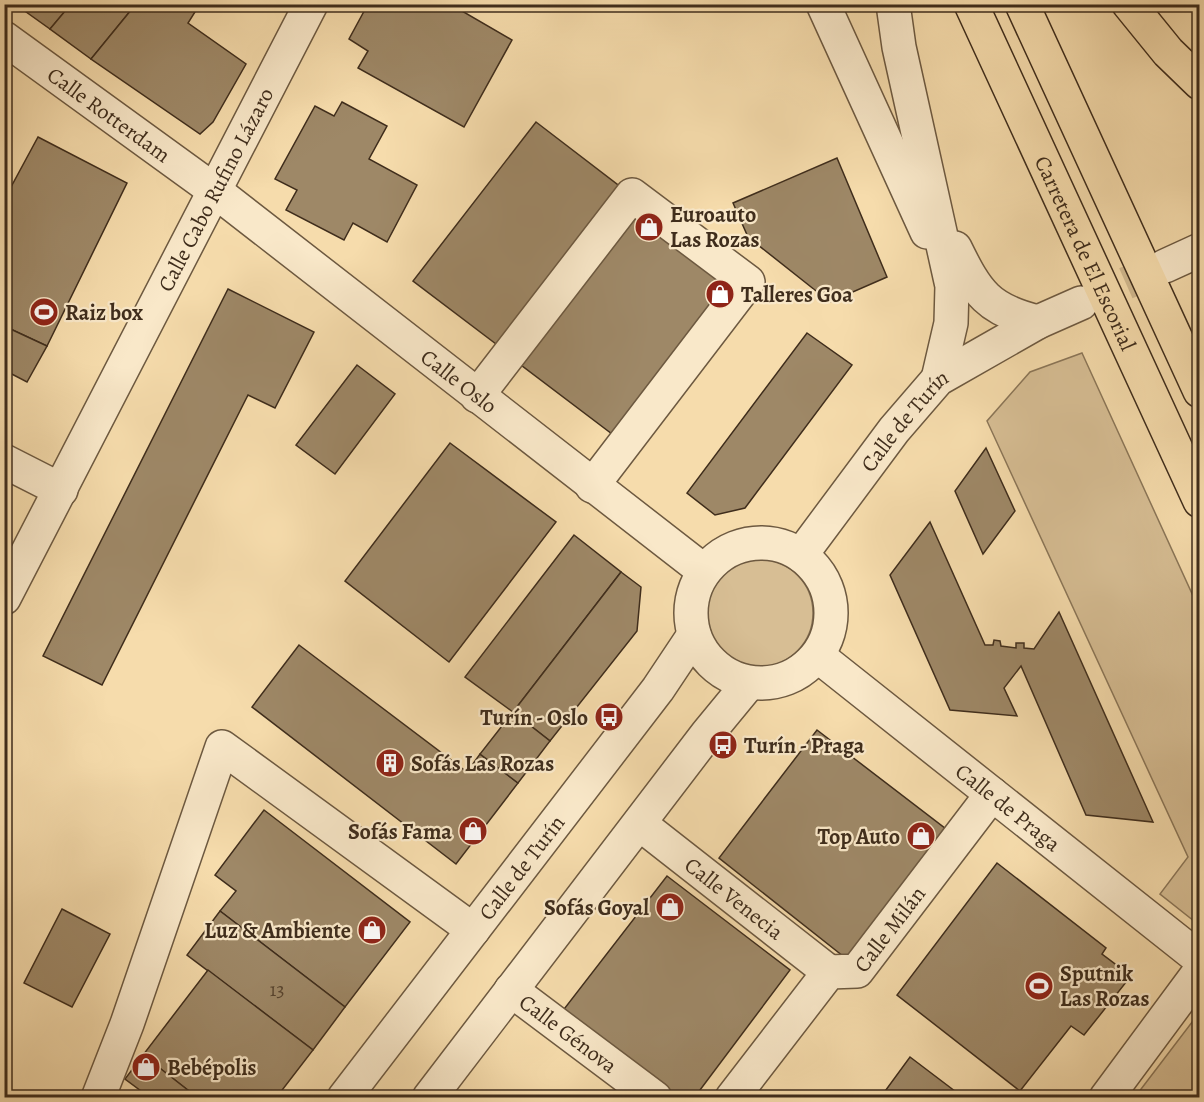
<svg xmlns="http://www.w3.org/2000/svg" width="1204" height="1102" font-family="Alegreya,serif">
<style>
.green{fill:#d7be94;stroke:#8b7658;stroke-width:1.5}
.building{fill:#9e8867;stroke:#3f2d1c;stroke-width:1.5}
.lines{fill:none;stroke-linecap:round;stroke-linejoin:round}
.minor-tunnel{stroke:#d1b98f;stroke-width:33;stroke-dasharray:33 16;stroke-linecap:butt}
.minor-casing{stroke:#6d5940;stroke-width:36}
.highway-casing{stroke:#3f2d1c;stroke-width:36}
.minor{stroke:#f9e8c9;stroke-width:33}
.highway{stroke:#f6dcac;stroke-width:33}
.labels{text-anchor:middle;stroke-width:4.5;stroke-linejoin:round;paint-order:stroke}
.number-label{font-size:20px;fill:#57442f}
.street-label{font-size:22px;fill:#3f2d1c;stroke:#f9e8c9}
.poi-label{font-size:22px;font-weight:bold;fill:#3f2d1c;stroke:#f9e8c9;text-anchor:start}
</style>
<rect width="100%" height="100%" fill="#f6dcac"/>
<filter id="stains"><feTurbulence type="fractalNoise" baseFrequency=".00333" numOctaves="4"/><feColorMatrix values="0 0 0 0 .2 0 0 0 0 .09 0 0 0 0 .02 0 0 0 .5 -.17"/></filter>
<radialGradient id="worn" r=".72"><stop offset=".6" stop-color="#630" stop-opacity="0"/><stop offset="1" stop-color="#630" stop-opacity=".3"/></radialGradient>
<g class="green">
<path d="M1082 353 1199 609V925L1160 894 1188 857 987 421 1030 372Z"/>
<circle cx="759" cy="613" r="54"/>
<path d="M1199 1013V1097H1135Z"/>
</g>
<g class="building">
<path d="M15 4H71L50 29Z"/>
<path d="M71 4H136L91 59 50 29Z"/>
<path d="M136 4H200L188 23 246 64 213 122 200 134 91 59Z"/>
<path d="M368 4H450L512 40 464 127 358 68 368 51 349 39Z"/>
<path d="M342 102 387 126 369 159 417 185 387 242 353 223 344 240 286 210 297 190 275 179 315 106 334 116Z"/>
<path d="M536 122 622 188 500 347 413 281Z"/>
<path d="M38 137 127 183 47 346 4 326V200Z"/>
<path d="M837 158 887 277 830 302 748 237 733 203Z"/>
<path d="M637 213 731 286 616 437 521 365Z"/>
<path d="M228 289 314 332 275 408 248 395 102 685 43 656Z"/>
<path d="M4 326 47 346 27 382 4 370Z"/>
<path d="M807 333 852 365 745 508 715 515 687 493Z"/>
<path d="M357 365 395 394 335 474 296 445Z"/>
<path d="M450 443 556 522 449 662 345 581Z"/>
<path d="M986 448 1015 511 983 554 955 491Z"/>
<path d="M930 522 985 645H993L994 640 1000 641 1001 646 1016 648V643H1024V648L1034 649 1059 612 1153 822 1086 815 1021 666 1004 688 1017 716 950 710 890 575Z"/>
<path d="M574 535 621 572 513 712 465 677Z"/>
<path d="M621 572 641 587 637 631 550 741 513 712Z"/>
<path d="M299 645 467 772 480 754 518 783 456 864 252 707Z"/>
<path d="M513 712 550 741 518 783 480 754Z"/>
<path d="M817 730 946 829 848 960 719 858Z"/>
<path d="M264 810 410 922 345 1007 220 911 236 891 215 875Z"/>
<path d="M997 863 1106 948 1102 954 1131 976 1084 1035 1071 1026 1020 1091 897 995Z"/>
<path d="M667 876 790 970 694 1098H672L561 1013Z"/>
<path d="M62 909 110 934 72 1007 24 983Z"/>
<path d="M220 911 345 1007 313 1050 187 955Z"/>
<path d="M208 970 313 1050 276 1098H198L143 1055Z"/>
<path d="M143 1055 198 1098H143L145 1094 125 1079Z"/>
<path d="M910 1057 964 1098H880Z"/>
</g>
<g class="lines">
<path class="minor-tunnel" d="M1081 303 1165 266"/>
<g class="minor-casing">
<g id="minor">
<path d="M823 4 927 232"/>
<path d="M893 4 899 47 952 286 951 323 938 379"/>
<path id="s1" d="M4 38 215 191 704 571"/>
<path d="M955 248C977 293 988 310 1038 322"/>
<path d="M1165 266 1200 250"/>
<path d="M477 396 632 195 748 282 592 486"/>
<path d="M4 461 61 490"/>
<circle cx="761" cy="613" r="70"/>
<path id="s2" d="M801 555 894 430 938 379 1038 322 1081 303"/>
<path id="s3" d="M4 598 311 4"/>
<path id="s4" d="M818 656 1200 959"/>
<path id="s5" d="M640 824 829 972"/>
<path id="s6" d="M511 990 655 1098"/>
<path d="M98 1098 127 1024 222 747 473 930"/>
<path id="s7" d="M344 1098 658 689 694 635"/>
<path d="M429 1098 707 734 749 683"/>
<path id="s8" d="M732 1098 829 972 857 971 992 794"/>
<path d="M1106 1098 1200 971"/>
</g>
</g>
<g class="highway-casing">
<g id="highway">
<path id="s9" d="M971 4 1200 501"/>
<path d="M1022 4 1200 391"/>
<path d="M1129 4 1168 52 1200 83"/>
</g>
</g>
<use href="#minor" class="minor"/>
<use href="#highway" class="highway"/>
</g>
<defs>
<g id="shop-disc" transform="scale(1.5)"><circle r="9.5" fill="#8f2418" stroke="#f9e8c9"/><path d="M-5-2.5h2.3a2.7 3.5 0 0 1 5.4 0H5L5.5 6h-11ZM-1.5-2.5h3a1.5 2.3 0 0 0-3 0Z" fill="#fff"/></g>
<g id="stadium-disc" transform="scale(1.5)"><circle r="9.5" fill="#8f2418" stroke="#f9e8c9"/><path d="M0-5a6.5 5 0 1 0 0 10a6.5 5 0 1 0 0-10ZM-3.5-1.8h7v3.6h-7Z" fill="#fff"/></g>
<g id="bus-disc" transform="scale(1.5)"><circle r="9.5" fill="#8f2418" stroke="#f9e8c9"/><path d="M-5-6H5V4H4V6H2V4H-2V6H-4V4H-5ZM-3.5-4V0h7V-4ZM-3.5 1.2v1.5H-2V1.2ZM2 1.2v1.5H3.5V1.2Z" fill="#fff"/></g>
<g id="building-disc" transform="scale(1.5)"><circle r="9.5" fill="#8f2418" stroke="#f9e8c9"/><path d="M-4-6H4V6H1V3H-1V6H-4ZM-2.5-4.3h1.7v1.8h-1.7ZM.8-4.3h1.7v1.8H.8ZM-2.5-1h1.7V.8h-1.7ZM.8-1h1.7V.8H.8Z" fill="#fff"/></g>
</defs>
<g fill-rule="evenodd">
<use href="#shop-disc" x="649" y="227"/>
<use href="#shop-disc" x="720" y="294"/>
<use href="#stadium-disc" x="44" y="312"/>
<use href="#bus-disc" x="609" y="717"/>
<use href="#bus-disc" x="723" y="745"/>
<use href="#building-disc" x="390" y="763"/>
<use href="#shop-disc" x="473" y="831"/>
<use href="#shop-disc" x="921" y="836"/>
<use href="#shop-disc" x="670" y="907"/>
<use href="#shop-disc" x="372" y="930"/>
<use href="#stadium-disc" x="1039" y="986"/>
<use href="#shop-disc" x="146" y="1067"/>
</g>
<g class="labels">
<g class="number-label">
<text x="277" y="996">13</text>
</g>
<g class="street-label">
<text dy="8" stroke="none"><textPath href="#s1" startOffset="130">Calle Rotterdam</textPath></text>
<text dy="8" stroke="none"><textPath href="#s3" startOffset="460">Calle Cabo Rufino Lázaro</textPath></text>
<text dy="8" stroke="none"><textPath href="#s9" startOffset="274">Carretera de El Escorial</textPath></text>
<text dy="8" stroke="none"><textPath href="#s1" startOffset="570">Calle Oslo</textPath></text>
<text dy="8" stroke="none"><textPath href="#s2" startOffset="170">Calle de Turín</textPath></text>
<text dy="8" stroke="none"><textPath href="#s4" startOffset="243">Calle de Praga</textPath></text>
<text dy="8" stroke="none"><textPath href="#s7" startOffset="291">Calle de Turín</textPath></text>
<text dy="8" stroke="none"><textPath href="#s5" startOffset="120">Calle Venecia</textPath></text>
<text dy="8" stroke="none"><textPath href="#s8" startOffset="240">Calle Milán</textPath></text>
<text dy="8" stroke="none"><textPath href="#s6" startOffset="72">Calle Génova</textPath></text>
</g>
<g class="poi-label">
<text x="670" y="222">Euroauto<tspan x="670" dy="25">Las Rozas</tspan></text>
<text x="741" y="302">Talleres Goa</text>
<text x="65" y="320">Raiz box</text>
<text x="588" y="725" text-anchor="end">Turín - Oslo</text>
<text x="744" y="753">Turín - Praga</text>
<text x="411" y="771">Sofás Las Rozas</text>
<text x="452" y="839" text-anchor="end">Sofás Fama</text>
<text x="900" y="844" text-anchor="end">Top Auto</text>
<text x="649" y="915" text-anchor="end">Sofás Goyal</text>
<text x="351" y="938" text-anchor="end">Luz &amp; Ambiente</text>
<text x="1060" y="981">Sputnik<tspan x="1060" dy="25">Las Rozas</tspan></text>
<text x="167" y="1075">Bebépolis</text>
</g>
</g>
<rect width="1204" height="1102" fill="none" stroke="#f6dcac" stroke-width="24"/>
<rect x="6" y="6" width="1192" height="1090" fill="none" stroke="#3f2d1c" stroke-width="3"/>
<rect x="12" y="12" width="1180" height="1078" fill="none" stroke="#3f2d1c" stroke-width="1.5"/>
<rect width="100%" height="100%" filter="url(#stains)"/>
<rect width="100%" height="100%" fill="url(#worn)"/>
</svg>
